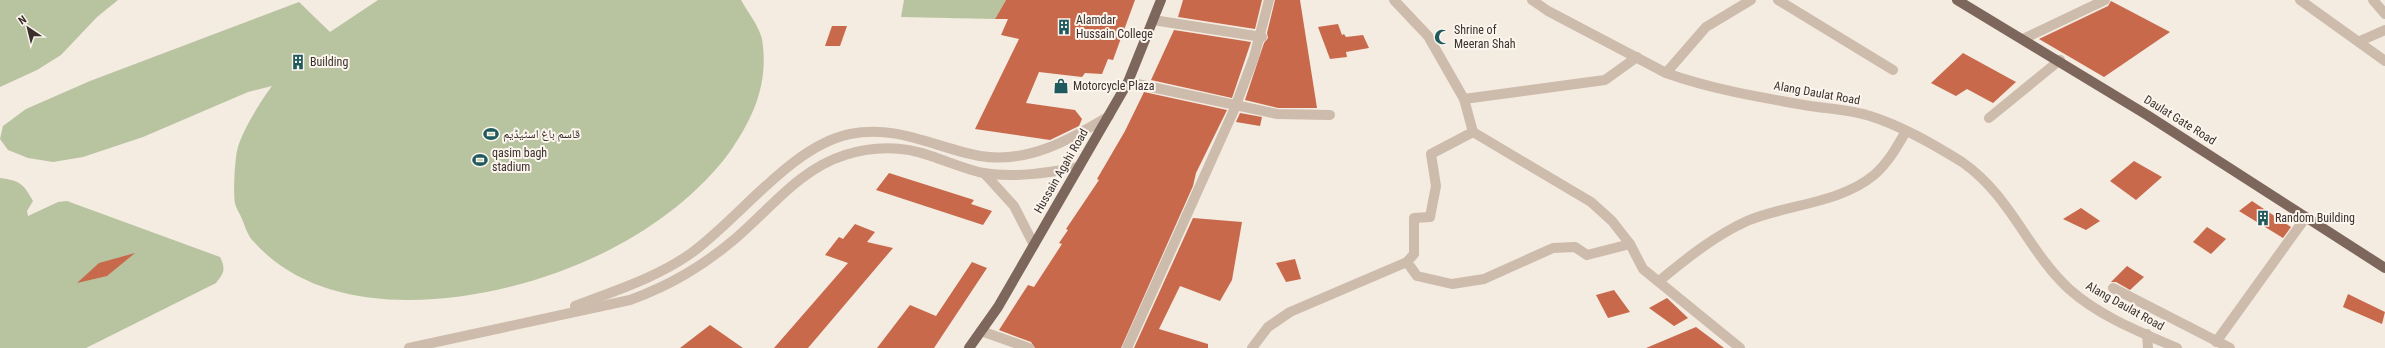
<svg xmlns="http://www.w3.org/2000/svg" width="2385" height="348" font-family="'Roboto Condensed','Noto Naskh Arabic',sans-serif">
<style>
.green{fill:#b8c4a0}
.building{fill:#c8694b}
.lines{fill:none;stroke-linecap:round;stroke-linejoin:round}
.minor{stroke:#cdbbac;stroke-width:10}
.major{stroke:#7d675c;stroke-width:10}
.labels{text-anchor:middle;stroke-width:4;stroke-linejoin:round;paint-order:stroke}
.poi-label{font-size:12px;fill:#3b302b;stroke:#fbf5ee;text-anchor:start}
.street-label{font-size:12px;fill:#3b302b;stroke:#fbf5ee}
</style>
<rect width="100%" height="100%" fill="#f4ebe1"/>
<g class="green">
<path d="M0 0H118L97 17 61 55 37 70 0 87Z"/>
<path d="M378 0H741C747 11 759 26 762 39 769 83 754 117 729 153 699 193 656 226 611 249 514 300 337 335 254 242 248 237 245 226 242 219 240 214 236 208 235 203 233 195 235 159 237 151 240 134 262 99 272 86L248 92 143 137 83 157 53 162 28 158 8 150 0 139 3 126 26 109 90 81 299 2 330 32Z"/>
<path d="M904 0H1006L995 19 901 17Z"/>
<path d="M0 178C20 181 23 183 33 201L27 211 28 216 58 202 67 201 220 257C226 269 224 273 216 283L86 348H0Z"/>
</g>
<g class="building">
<path d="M1006 0H1135L1113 60 1108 59 1102 74 1085 73 1082 77 1039 72 1026 103 1075 110 1082 119 1079 126 1050 140 975 129 1019 39 1001 35 1008 19H995Z"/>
<path d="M1183 0H1262L1255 29 1178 17Z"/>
<path d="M1275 0H1300L1317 108H1278L1245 100 1264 43 1268 38 1267 33Z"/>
<path d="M2111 1 2170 32 2104 77 2039 39 2108 6Z"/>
<path d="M1338 24 1342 35 1344 34 1346 37 1363 35 1369 48 1346 52 1347 57 1330 59 1318 27Z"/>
<path d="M832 26H847L840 46H825Z"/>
<path d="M1174 30 1251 42 1232 98 1151 80Z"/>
<path d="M1963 53 2016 82 1993 103 1967 89 1956 96 1931 83Z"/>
<path d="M1144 92 1227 110 1196 173 1193 186 1121 348H1035L1031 342 999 330 1028 285 1034 287 1062 244 1059 243 1068 230 1066 229 1099 180 1097 179 1125 131Z"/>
<path d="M1240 113 1262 117 1260 126 1236 122Z"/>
<path d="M2134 161 2162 177 2136 200 2110 181Z"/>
<path d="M889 173 974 200 971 204 992 211 983 225 876 190Z"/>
<path d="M2252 201 2291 227 2283 238 2239 211Z"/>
<path d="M2081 208 2100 221 2086 230 2063 219Z"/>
<path d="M1193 218 1242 222 1232 280 1220 301 1180 286 1159 329 1208 344V348H1134Z"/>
<path d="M855 224 875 232 867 242 893 248 808 348H774L848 263 825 255 839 237 843 239Z"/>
<path d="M2207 227 2226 239 2211 254 2193 242Z"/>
<path d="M135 253 107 276 77 283 99 263Z"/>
<path d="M1295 259 1301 279 1286 282 1276 263Z"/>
<path d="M972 262 987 268 934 348H877L910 305 936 316Z"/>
<path d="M2127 266 2144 277 2130 290 2116 282H2111Z"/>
<path d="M1614 290 1630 312 1608 318 1596 295Z"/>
<path d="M2348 294 2385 312 2382 324 2343 307Z"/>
<path d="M1667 298 1688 318 1674 326 1649 308Z"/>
<path d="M710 325 743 348H680Z"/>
<path d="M1696 327 1724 348H1646Z"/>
</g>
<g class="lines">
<g class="minor">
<path d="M1394 0 1428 36 1464 99"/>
<path d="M1532 0 1548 11 1666 73C1711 89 1758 97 1804 105 1826 109 1849 109 1870 116 1902 126 1933 144 1962 162 2011 196 2027 250 2069 289 2099 316 2140 332 2177 348"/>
<path d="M1778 0 1893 70"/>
<path d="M2300 0 2385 61"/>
<path d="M2373 0 2385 14"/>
<path d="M1153 20 1262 37"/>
<path d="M2023 39 2105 0"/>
<path d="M2360 41 2385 30"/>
<path d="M1666 73 1706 27 1751 0"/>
<path d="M1128 82 1277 114 1330 115"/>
<path d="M1989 118 2060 60"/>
<path d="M1473 132 1591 202 1612 221 1630 244 1643 269 1740 348"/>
<path d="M984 173 1014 206 1034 245"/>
<path d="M1630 244 1587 255 1575 247 1553 248 1484 279 1452 284 1417 276 1407 262 1414 254V218L1430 217 1436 186 1431 154 1473 132 1464 99 1605 80 1637 57"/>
<path d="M1659 281C1686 259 1714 236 1747 221 1787 204 1839 204 1874 175 1888 163 1897 147 1906 131"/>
<path d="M2113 288 2230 348"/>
<path d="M575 306C614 291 656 278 690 254 739 219 791 146 850 134 897 124 936 148 980 156 1027 164 1070 140 1109 116"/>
<path d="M981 331 1029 348"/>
<path d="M2147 334 2148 348"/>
<path d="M2216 342 2306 217"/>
<path d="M409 348 630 300C671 285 703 266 736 238 771 208 800 169 845 155 874 146 903 146 931 156 949 162 965 169 983 173 1015 178 1047 173 1079 167"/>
<path d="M1127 348 1234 110 1254 57 1269 0"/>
<path d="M1252 348 1268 327 1290 312 1407 262"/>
</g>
<g class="major">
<path d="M1957 0 2147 115 2385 268"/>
<path d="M969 348 998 307 1128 82 1161 0"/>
</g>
</g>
<defs>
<g id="building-bare" transform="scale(1.2)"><path d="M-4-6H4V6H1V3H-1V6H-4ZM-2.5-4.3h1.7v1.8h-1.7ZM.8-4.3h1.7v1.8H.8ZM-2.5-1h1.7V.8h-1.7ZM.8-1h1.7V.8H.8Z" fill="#1f5a5e" stroke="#fbf5ee" stroke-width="2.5" paint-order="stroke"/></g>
<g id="mosque-bare" transform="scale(1.2)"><path d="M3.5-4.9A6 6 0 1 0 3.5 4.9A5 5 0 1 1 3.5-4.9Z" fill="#1f5a5e" stroke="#fbf5ee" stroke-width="2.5" paint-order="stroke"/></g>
<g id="shop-bare" transform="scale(1.2)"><path d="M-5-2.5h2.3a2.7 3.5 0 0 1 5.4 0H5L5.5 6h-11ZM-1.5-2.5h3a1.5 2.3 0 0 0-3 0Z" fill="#1f5a5e" stroke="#fbf5ee" stroke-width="2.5" paint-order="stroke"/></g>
<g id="stadium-bare" transform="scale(1.2)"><path d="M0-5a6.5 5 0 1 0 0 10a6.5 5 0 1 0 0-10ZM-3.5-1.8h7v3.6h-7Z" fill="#1f5a5e" stroke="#fbf5ee" stroke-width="2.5" paint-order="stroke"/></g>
</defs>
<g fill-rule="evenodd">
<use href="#building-bare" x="1064" y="27"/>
<use href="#mosque-bare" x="1442" y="37"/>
<use href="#building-bare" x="298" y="62"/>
<use href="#shop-bare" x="1061" y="86"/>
<use href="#stadium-bare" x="491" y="134"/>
<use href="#stadium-bare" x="480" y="160"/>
<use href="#building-bare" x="2263" y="218"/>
</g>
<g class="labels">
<g class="poi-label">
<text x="1076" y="24">Alamdar<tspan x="1076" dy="14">Hussain College</tspan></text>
<text x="1454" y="34">Shrine of<tspan x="1454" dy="14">Meeran Shah</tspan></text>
<text x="310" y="66">Building</text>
<text x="1073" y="90">Motorcycle Plaza</text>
<text x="503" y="138">قاسم باغ اسٹیڈیم</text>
<text x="492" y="157">qasim bagh<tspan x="492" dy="14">stadium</tspan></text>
<text x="2275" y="222">Random Building</text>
</g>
<g class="street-label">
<text transform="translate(1817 93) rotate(10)" y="4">Alang Daulat Road</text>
<text transform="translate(2180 120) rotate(32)" y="4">Daulat Gate Road</text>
<text transform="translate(1061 171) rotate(-60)" y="4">Hussain Agahi Road</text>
<text transform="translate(2125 306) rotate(29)" y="4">Alang Daulat Road</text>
</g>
</g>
<g transform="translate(28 28) rotate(325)" stroke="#fbf5ee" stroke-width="3" paint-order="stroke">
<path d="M0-3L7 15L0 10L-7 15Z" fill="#3b302b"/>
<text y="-6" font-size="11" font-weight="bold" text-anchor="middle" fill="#3b302b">N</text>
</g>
</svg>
